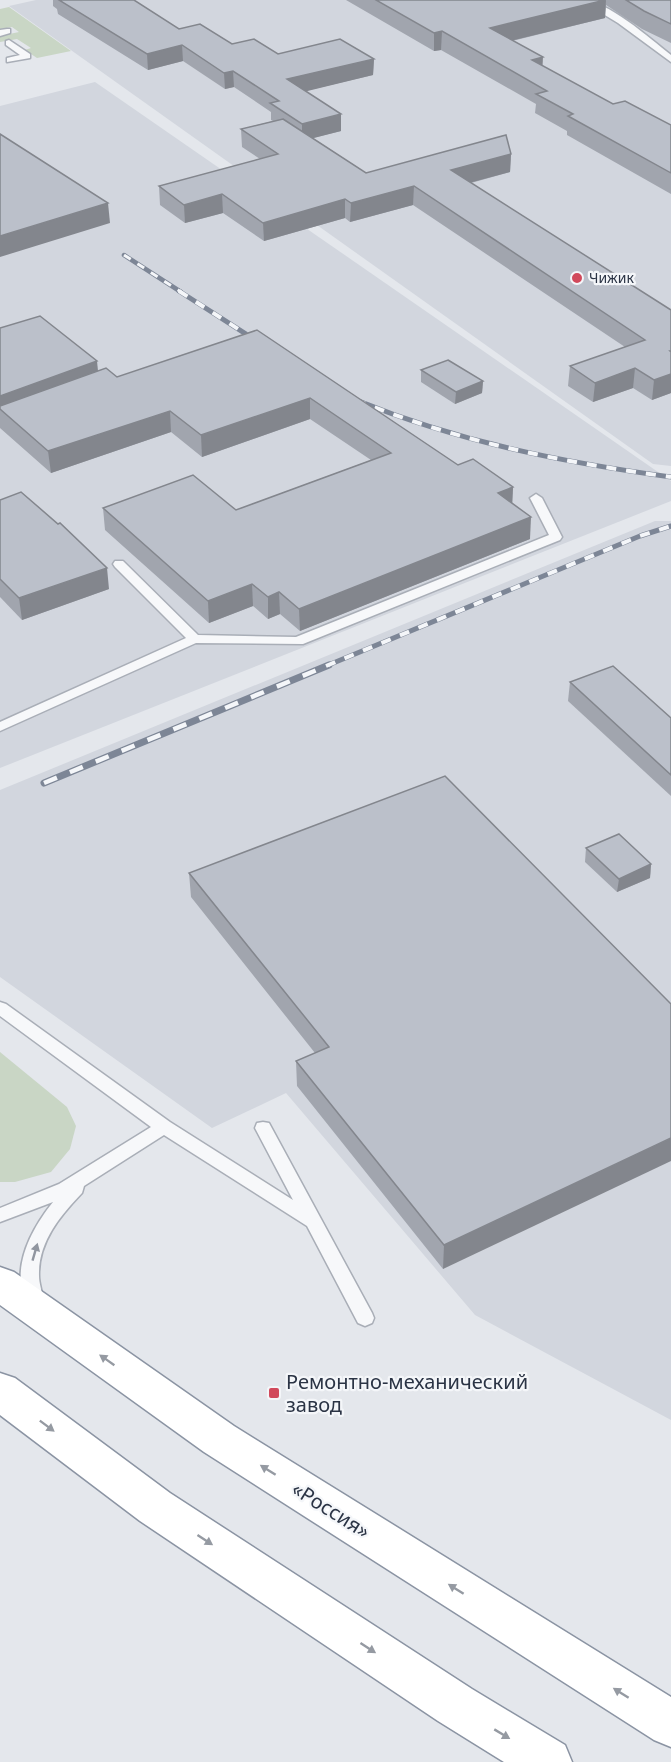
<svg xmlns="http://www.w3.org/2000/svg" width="671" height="1762" font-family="'Noto Sans',sans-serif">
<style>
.built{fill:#d2d6de}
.green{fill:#c9d6c5}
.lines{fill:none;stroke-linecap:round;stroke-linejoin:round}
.lane-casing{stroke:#a9aeb7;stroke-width:3}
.highway-casing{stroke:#8b94a3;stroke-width:3}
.lane{fill:#f7f8fa;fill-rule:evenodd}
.highway{fill:#fff;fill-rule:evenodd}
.rail-far2-casing{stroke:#7d8696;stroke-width:4.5}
.rail-far1-casing{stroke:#7d8696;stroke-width:5}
.rail-casing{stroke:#7d8696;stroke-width:7}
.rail-far2{stroke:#f4f6f9;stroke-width:3;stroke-dasharray:8;stroke-linecap:butt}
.rail-far1{stroke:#f4f6f9;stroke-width:4;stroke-dasharray:10;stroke-linecap:butt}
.rail{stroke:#f4f6f9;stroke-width:4.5;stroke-dasharray:14;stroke-linecap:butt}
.wall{fill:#a1a5ae}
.shaded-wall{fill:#83868d}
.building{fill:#bbc0ca;stroke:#83868d;stroke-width:1.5}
.oneway{fill:#9196a0}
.oneway2{fill:#959aa2}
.poi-dot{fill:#d1495b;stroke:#f4f6f9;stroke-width:2}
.labels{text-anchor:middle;stroke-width:4.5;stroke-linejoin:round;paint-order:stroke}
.far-poi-label{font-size:14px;fill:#2b3445;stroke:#f4f6f9;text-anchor:start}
.near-poi-label{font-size:20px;fill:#2b3445;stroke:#f4f6f9;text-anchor:start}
.near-street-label{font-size:20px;fill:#2b3445;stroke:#f4f6f9}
</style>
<rect width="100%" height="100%" fill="#e4e7ec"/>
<g class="built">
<path d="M36 0H671V466L653 464 9 6Z"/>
<path d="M95 82 671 481V501L0 768V106Z"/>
<path d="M655 521H671V1420L475 1315 286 1093 212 1128 0 977V790Z"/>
</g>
<g class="green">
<path d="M9 7 71 51 37 58 25 50 31 48 17 39 0 42V36L19 32 12 27 0 29V9Z"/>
<path d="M0 1052 67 1107 76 1126 70 1149 51 1172 15 1182H0Z"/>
</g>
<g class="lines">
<g class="lane-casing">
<g id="lane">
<path d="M580 0C608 0 649 38 671 55V62L618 23Z"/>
<path d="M7 29H10V33L0 36V30Z"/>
<path d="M9 40 30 54V58L7 62V58L20 55 6 45V41Z"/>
<path d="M536 494 542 498 562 537 560 540 303 644 196 643 0 731V722L186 638 115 567 113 564 115 561H123L198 635 296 637 549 535 530 498Z"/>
<path d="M0 1002 6 1004 170 1122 293 1200 255 1128 257 1123 263 1122 269 1123 372 1313 374 1318 372 1323 365 1326 358 1323 307 1226 164 1135 84 1186 82 1193C60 1216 38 1242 39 1276 39 1287 46 1298 40 1308L34 1310 28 1308C9 1271 30 1231 53 1202L0 1222V1208L59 1184 151 1127 0 1016Z"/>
</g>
</g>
<g class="highway-casing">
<g id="highway">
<path d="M0 1267 14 1272 234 1426 671 1697V1747L654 1740 204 1452 0 1305Z"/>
<path d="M0 1373 15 1378 170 1493 472 1689 565 1745 572 1762H504L438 1721 140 1521 0 1415Z"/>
</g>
</g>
<use href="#lane" class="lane"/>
<use href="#highway" class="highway"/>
<g class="rail-far2-casing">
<path id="rail-far2" d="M124 255 181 292"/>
</g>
<g class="rail-far1-casing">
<g id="rail-far1">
<path d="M179 291 260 343"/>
<path d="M356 400C459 442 561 462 671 477"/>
<path d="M326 666 640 536 671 526"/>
</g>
</g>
<g class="rail-casing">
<path id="rail" d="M44 783 329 665"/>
</g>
<use href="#rail-far2" class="rail-far2"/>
<use href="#rail-far1" class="rail-far1"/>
<use href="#rail" class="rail"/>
</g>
<g class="wall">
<path d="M53 0H134L179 29 232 44 278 54 374 59 373 75 305 91 341 114V131L313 138 366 173 511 154 510 172 471 183 671 310V393L652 400 633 388 593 402 568 386 570 366 625 347 413 205 350 222 345 218 264 241 223 213 185 223 160 205 159 186 260 159 242 147 241 129 273 121 271 120V112L234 87 225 89 183 61 148 70 58 14 57 9 53 6Z"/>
<path d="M346 0H671V43L642 29 606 5 605 18 512 41 542 66 613 104 671 125V194L567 135V131L535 113 536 104 441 50 434 51Z"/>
<path d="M0 328 98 371 117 377 257 330 458 465 513 487 512 503 530 539 300 631 280 614 268 619 253 606 209 623 105 530 103 508 236 510 371 460 310 419 202 457 171 432 51 473 0 428Z"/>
<path d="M421 370 483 381 482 393 455 404 421 382Z"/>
<path d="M0 500 109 589 22 620 0 597Z"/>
<path d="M570 682 671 718V796L568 701Z"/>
<path d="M586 848 651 864 650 878 617 892 585 862Z"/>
<path d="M189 873 671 1004 443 1269 297 1086 296 1061 315 1053 191 897Z"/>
</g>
<g class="shaded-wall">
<path d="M606 0 605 18 489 46 490 28Z"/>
<path d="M442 31 441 50 434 51V33Z"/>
<path d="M182 45 183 61 148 70 147 54Z"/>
<path d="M543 57 542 76 532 60Z"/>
<path d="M374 59 373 75 287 96V79Z"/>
<path d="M233 71 234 87 225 89 224 73Z"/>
<path d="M341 114V131L302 141V124Z"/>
<path d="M511 154 510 172 450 188 451 170Z"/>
<path d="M414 186 413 205 350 222 351 203Z"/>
<path d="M222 194 223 213 185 223 184 205Z"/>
<path d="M345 199V218L264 241 263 223Z"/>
<path d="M108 203 110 223 0 257V236Z"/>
<path d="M97 361 99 381 0 409V396Z"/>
<path d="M635 368 633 388 593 402 595 383Z"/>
<path d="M671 374V393L652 400 654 380Z"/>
<path d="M483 381 482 393 455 404 456 392Z"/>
<path d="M310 398V419L202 457 201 435Z"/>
<path d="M170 411 171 432 51 473 48 451Z"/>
<path d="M513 487 512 509 498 493Z"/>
<path d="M531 517 530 539 300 631 299 609Z"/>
<path d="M107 568 109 589 22 620 19 598Z"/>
<path d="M252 584 253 606 209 623 208 601Z"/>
<path d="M279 592 280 614 268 619V597Z"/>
<path d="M651 864 650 878 617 892 619 879Z"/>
<path d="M671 1138V1161L443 1269 444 1245Z"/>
</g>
<g class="building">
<path d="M59 0H134L179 29 200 24 232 44 254 39 278 54 340 39 374 59 287 79 341 114 302 124 270 103 279 101 233 71 224 73 182 45 147 54Z"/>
<path d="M376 0H605L490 28 543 57 532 60 613 104 625 101 671 125V173L568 116 573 114 536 94 547 91 442 31 434 33Z"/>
<path d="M626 0H671V24L644 11Z"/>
<path d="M283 119 366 173 506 135 511 154 451 170 671 310V351H670L671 352V374L654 380 635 368 595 383 570 366 645 340 414 186 351 203 345 199 263 223 222 194 184 205 159 186 278 154 241 129Z"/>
<path d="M0 134 108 203 0 236Z"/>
<path d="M40 316 97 361 0 396V328Z"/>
<path d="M257 330 458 465 473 459 513 487 498 493 531 517 299 609 279 592 268 597 252 584 208 601 103 508 193 475 236 510 391 453 310 398 201 435 170 411 48 451 0 409V406L106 368 117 377Z"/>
<path d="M448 360 483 381 456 392 421 370Z"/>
<path d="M21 492 58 524 60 523 107 568 19 598 0 579V500Z"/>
<path d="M613 666 671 718V775L570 682Z"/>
<path d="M445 776 671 1004V1138L444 1245 296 1061 329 1047 189 873Z"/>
<path d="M619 834 651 864 619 879 586 848Z"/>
</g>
<defs><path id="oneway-solid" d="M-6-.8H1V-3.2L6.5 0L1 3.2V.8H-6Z" transform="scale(1.5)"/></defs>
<use class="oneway" href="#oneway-solid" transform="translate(35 1252) rotate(-74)"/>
<g class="oneway2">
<use href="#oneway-solid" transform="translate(107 1360) rotate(-145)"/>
<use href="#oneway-solid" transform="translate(47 1426) rotate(37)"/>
<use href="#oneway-solid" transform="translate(268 1470) rotate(-148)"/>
<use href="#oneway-solid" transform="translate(205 1540) rotate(33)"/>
<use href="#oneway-solid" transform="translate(456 1589) rotate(-148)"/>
<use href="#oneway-solid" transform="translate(368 1648) rotate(33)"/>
<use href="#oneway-solid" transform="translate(621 1693) rotate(-148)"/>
<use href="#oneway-solid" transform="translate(502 1734) rotate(31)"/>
</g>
<g class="poi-dot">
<circle cx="577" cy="278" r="6"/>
<rect x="268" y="1387" width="12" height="12" rx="3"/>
</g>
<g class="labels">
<g class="far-poi-label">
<text x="589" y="283">Чижик</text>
</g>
<g class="near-poi-label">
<text x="286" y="1389">Ремонтно-механический<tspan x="286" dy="23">завод</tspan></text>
</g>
<g class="near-street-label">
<text transform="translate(331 1510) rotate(32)" y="7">«Россия»</text>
</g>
</g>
</svg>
